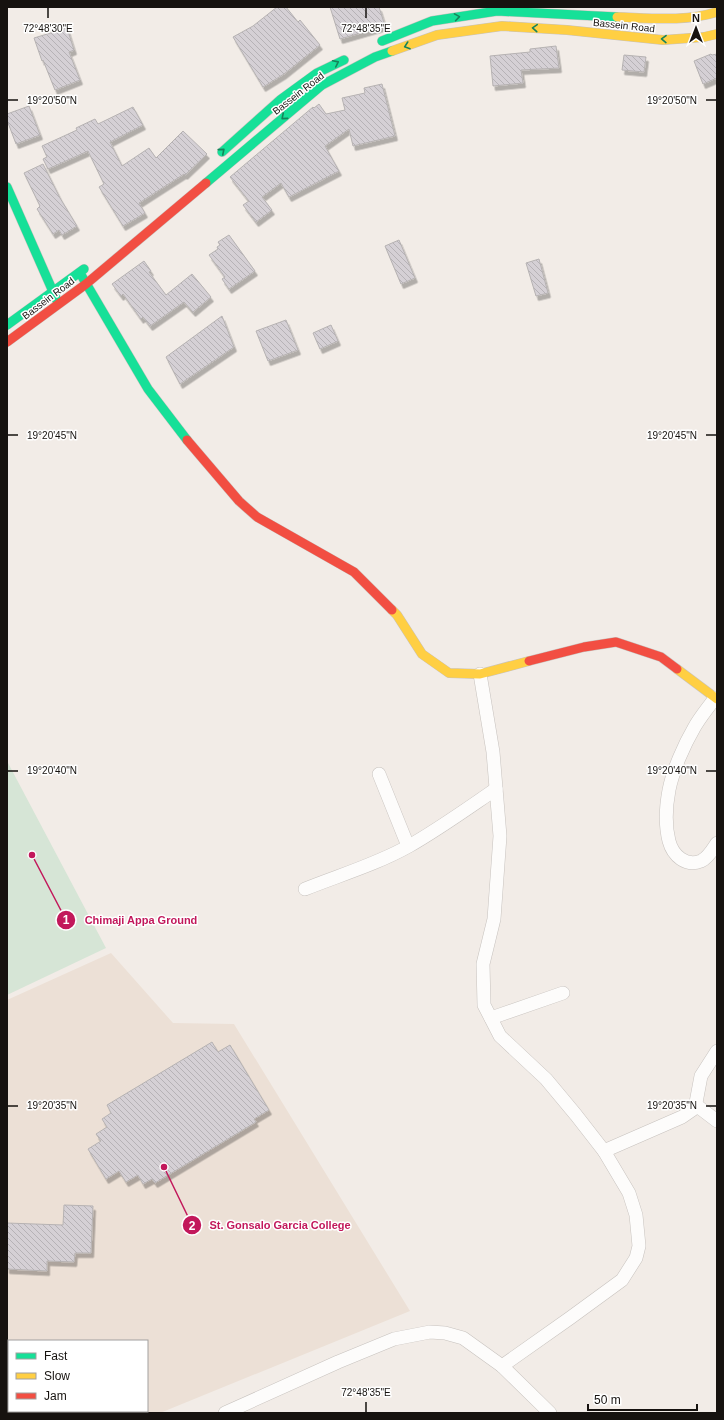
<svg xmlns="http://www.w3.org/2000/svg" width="724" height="1420" font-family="Arial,sans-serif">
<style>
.built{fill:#ece0d6;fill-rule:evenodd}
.green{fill:#d6e5d6}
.building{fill:url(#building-back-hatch);stroke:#b6b2b2;filter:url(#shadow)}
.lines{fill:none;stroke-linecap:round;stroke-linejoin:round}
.street-casing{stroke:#c7c2be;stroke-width:14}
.fast-casing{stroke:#c7c2be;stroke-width:10}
.slow-casing{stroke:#c7c2be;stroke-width:10}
.jam-casing{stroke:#c7c2be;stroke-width:10}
.street{stroke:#fdfcfb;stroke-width:13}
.fast{stroke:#16e098;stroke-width:9}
.slow{stroke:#ffcf43;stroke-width:9}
.jam{stroke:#f24e42;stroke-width:9}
.oneway{stroke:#16835a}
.ticks{fill:none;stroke:#16120f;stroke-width:1.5}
.labels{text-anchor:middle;stroke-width:3;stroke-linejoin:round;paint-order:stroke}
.street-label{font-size:10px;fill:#16120f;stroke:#fff}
.ticks-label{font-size:10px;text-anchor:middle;fill:#16120f;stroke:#fff;stroke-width:3;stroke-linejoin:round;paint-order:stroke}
.leader{fill:none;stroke:#c2185b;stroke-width:1.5}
.callout-dot{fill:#c2185b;stroke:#fff;stroke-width:1.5}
.mark-label{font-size:12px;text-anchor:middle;font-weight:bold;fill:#fff}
.callout-label{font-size:11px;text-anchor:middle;font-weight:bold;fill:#c2185b;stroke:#fff;stroke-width:3;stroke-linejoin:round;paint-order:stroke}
</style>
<defs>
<pattern id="building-back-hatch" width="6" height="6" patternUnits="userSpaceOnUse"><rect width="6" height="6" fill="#d5d0d5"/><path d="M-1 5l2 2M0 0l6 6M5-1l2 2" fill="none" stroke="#b6b2b6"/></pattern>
<filter id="shadow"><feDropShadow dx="2.5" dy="4.5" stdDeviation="0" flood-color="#0004"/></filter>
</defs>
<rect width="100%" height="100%" fill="#f2ece7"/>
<path class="built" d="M111 953 173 1023 234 1024 410 1311 160 1413H7V1000ZM9 1341H147V1411H9Z"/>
<path class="green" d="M7 761 106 948 7 995Z"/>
<g class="building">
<path d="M277 7H286L298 22 300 20 320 45 284 74 263 87 233 37 253 26Z"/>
<path d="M330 7H379L385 26 340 39Z"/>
<path d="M67 28 74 50 69 52 80 80 55 90 43 60 42 61 34 38Z"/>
<path d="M556 46 559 68 521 70 523 83 493 86 490 56 530 52V49Z"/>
<path d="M711 54 712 55 717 54V78L703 84 694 61Z"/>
<path d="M624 55 646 57 644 72 622 70Z"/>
<path d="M382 84 395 136 353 146 349 129 325 146 339 171 289 197 281 183 262 197 272 210 256 222 243 205 249 201 230 177 313 107 314 108 319 104 326 114 345 110 342 98 365 93 364 88Z"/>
<path d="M29 106 40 135 16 144 7 120V114Z"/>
<path d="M133 107 143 125 110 142 122 166 149 148 156 158 183 131 207 154 185 175 184 174 139 203 145 213 123 226 99 187 104 184 88 151 48 169 43 159 47 157 42 146 77 130 76 128 95 119 98 124Z"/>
<path d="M43 164 60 198 77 226 62 235 59 230 53 234 37 209 40 206 24 173Z"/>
<path d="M229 235 255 271 229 289 222 279 225 277 209 255 218 249 217 247 220 245 218 242Z"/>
<path d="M399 240 415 278 401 284 385 246Z"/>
<path d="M539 259 548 293 536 296 526 263Z"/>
<path d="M144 261 151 271 149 272 166 295 192 274 211 297 193 312 184 302 150 326 143 317 141 319 123 294 121 296 112 284Z"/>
<path d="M222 316 234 347 180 384 166 357Z"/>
<path d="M286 320 298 350 268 361 256 331Z"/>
<path d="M331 325 338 341 320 349 313 333Z"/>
<path d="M212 1042 218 1052 230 1045 269 1110 254 1119 256 1122 155 1183 152 1179 143 1184 138 1175 126 1182 119 1171 106 1179 88 1149 101 1141 96 1134 107 1127 102 1119 111 1113 107 1105Z"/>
<path d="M64 1205 93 1206 91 1253H75L74 1262 47 1261V1271L7 1269V1223L63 1225Z"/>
</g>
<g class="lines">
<g class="street-casing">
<g id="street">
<path d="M480 674 493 752 500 836 494 919 483 964 484 1005 500 1036 546 1079 576 1115 604 1151 629 1193 636 1215 639 1246 636 1258 622 1280 570 1318 502 1366"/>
<path d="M715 698C708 708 700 717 694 728 684 745 673 770 669 790 666 806 665 825 669 841 673 856 686 867 701 861 708 858 713 849 717 843"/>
<path d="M379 774 408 846"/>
<path d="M305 889C340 875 377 864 409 846 439 829 468 808 496 789"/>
<path d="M491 1018 563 993"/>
<path d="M696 1105 717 1121"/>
<path d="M604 1151 682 1117 695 1108 701 1076 717 1051"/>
<path d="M225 1413 338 1362 394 1339 430 1332 445 1333 463 1338 502 1366 550 1413"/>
</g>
</g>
<g class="fast-casing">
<g id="fast">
<path d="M382 41 432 21 497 11 617 17"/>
<path d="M222 152 280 100 317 73 344 60"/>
<path d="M206 183 322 85 375 57 392 51"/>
<path d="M7 187 58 303"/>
<path d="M80 273 148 389 187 440"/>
<path d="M7 325 84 269"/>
</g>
</g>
<g class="slow-casing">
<g id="slow">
<path d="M617 17C650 18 685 22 717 12"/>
<path d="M392 51 437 35 502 26 567 30 663 40 704 37 717 34"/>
<path d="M392 610 397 615 422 654 449 673 480 674 529 661"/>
<path d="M677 669 717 699"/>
</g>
</g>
<g class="jam-casing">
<g id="jam">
<path d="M7 342 86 284 206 183"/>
<path d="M187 440 239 501 257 517 354 572 392 610"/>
<path d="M529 661 584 647 616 642 661 657 677 669"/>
</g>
</g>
<use href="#street" class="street"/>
<use href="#fast" class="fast"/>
<use href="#slow" class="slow"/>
<use href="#jam" class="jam"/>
</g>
<defs><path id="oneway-chevron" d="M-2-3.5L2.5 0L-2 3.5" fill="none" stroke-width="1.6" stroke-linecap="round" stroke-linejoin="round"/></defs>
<g class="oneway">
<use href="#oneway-chevron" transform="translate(457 17) rotate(-9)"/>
<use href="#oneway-chevron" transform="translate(535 28) rotate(-176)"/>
<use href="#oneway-chevron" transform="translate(664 39) rotate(-179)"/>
<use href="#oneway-chevron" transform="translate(407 46) rotate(161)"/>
<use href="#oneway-chevron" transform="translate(336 63) rotate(-26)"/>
<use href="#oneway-chevron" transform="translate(284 117) rotate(140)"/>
<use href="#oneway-chevron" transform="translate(222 151) rotate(-40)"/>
</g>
<path class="ticks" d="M48 8V18M366 8V18M8 100H18M706 100H716M8 435H18M706 435H716M8 771H18M706 771H716M8 1106H18M706 1106H716M366 1402V1412"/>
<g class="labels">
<g class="street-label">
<text transform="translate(624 25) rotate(6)" y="4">Bassein Road</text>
<text transform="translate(298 93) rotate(-38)" y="4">Bassein Road</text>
<text transform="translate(48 298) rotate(-37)" y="4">Bassein Road</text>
</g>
</g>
<g class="ticks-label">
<text x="48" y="32">72°48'30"E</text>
<text x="366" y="32">72°48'35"E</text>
<text x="52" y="104">19°20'50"N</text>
<text x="672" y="104">19°20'50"N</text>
<text x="52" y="439">19°20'45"N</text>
<text x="672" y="439">19°20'45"N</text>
<text x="52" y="774">19°20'40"N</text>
<text x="672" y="774">19°20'40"N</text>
<text x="52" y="1109">19°20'35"N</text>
<text x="672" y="1109">19°20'35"N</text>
<text x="366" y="1396">72°48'35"E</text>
</g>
<path class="leader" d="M32 855L66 920M164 1167L192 1225"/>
<g class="callout-dot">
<circle cx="32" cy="855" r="4"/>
<circle cx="164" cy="1167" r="4"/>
<circle cx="66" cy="920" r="10"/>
<circle cx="192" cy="1225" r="10"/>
</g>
<g class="mark-label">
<text x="66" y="924">1</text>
<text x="192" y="1230">2</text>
</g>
<g class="callout-label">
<text x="141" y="924">Chimaji Appa Ground</text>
<text x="280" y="1229">St. Gonsalo Garcia College</text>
</g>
<rect width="724" height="1420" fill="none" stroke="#16120f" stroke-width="16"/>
<rect x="8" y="1340" width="140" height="72" fill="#ffffff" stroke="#a2a09f"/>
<rect x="16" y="1353" width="20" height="6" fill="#16e098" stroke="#a2a09f"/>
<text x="44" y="1360" font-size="12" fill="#16120f">Fast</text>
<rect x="16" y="1373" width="20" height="6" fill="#ffcf43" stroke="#a2a09f"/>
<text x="44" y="1380" font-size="12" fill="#16120f">Slow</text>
<rect x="16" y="1393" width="20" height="6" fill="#f24e42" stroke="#a2a09f"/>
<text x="44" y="1400" font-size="12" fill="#16120f">Jam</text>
<g transform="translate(696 28)" stroke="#ffffff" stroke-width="3" paint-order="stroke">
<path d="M0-3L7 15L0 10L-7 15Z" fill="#16120f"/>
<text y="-6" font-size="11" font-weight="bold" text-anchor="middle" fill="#16120f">N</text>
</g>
<path d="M588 1404v6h109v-6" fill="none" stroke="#16120f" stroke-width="2"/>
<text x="594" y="1404" font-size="12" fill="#16120f" stroke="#ffffff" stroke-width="3" paint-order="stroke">50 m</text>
</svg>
